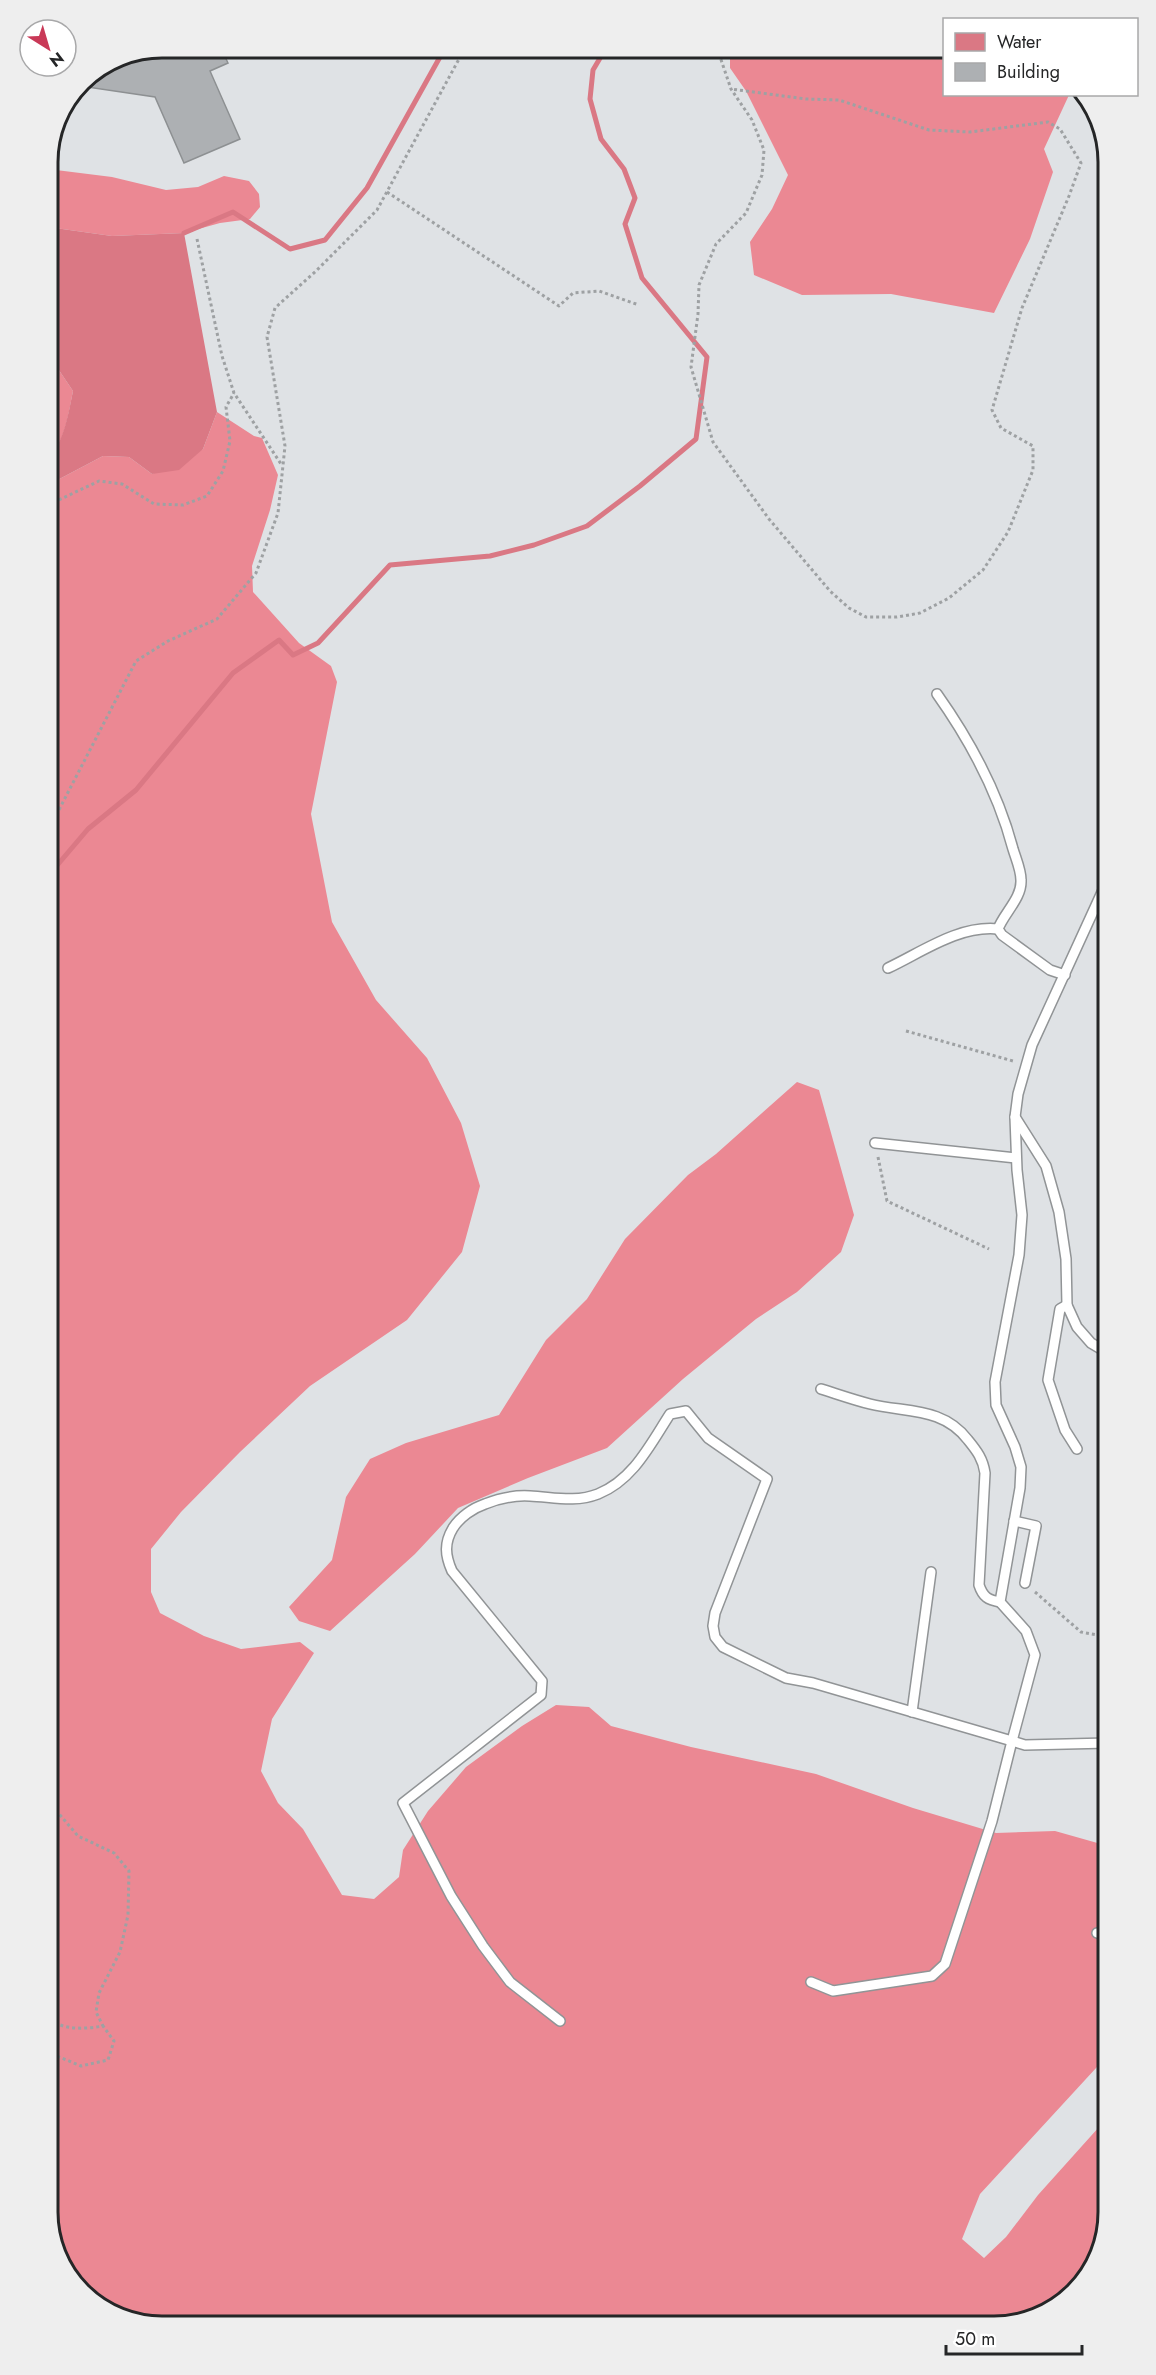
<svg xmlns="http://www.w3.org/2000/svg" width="1156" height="2375" font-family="Jost,sans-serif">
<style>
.forest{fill:#eb8893}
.water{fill:#da7884}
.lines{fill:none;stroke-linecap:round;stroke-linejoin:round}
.stream{stroke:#da7884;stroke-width:5}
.building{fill:#adb0b3;stroke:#8d9092;stroke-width:1.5}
.service-casing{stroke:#919496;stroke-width:12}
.path{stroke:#9ea1a3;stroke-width:3;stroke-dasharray:3 3;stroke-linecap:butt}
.service{stroke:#fff;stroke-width:9}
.rim{fill:none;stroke:#252627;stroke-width:3}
</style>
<rect width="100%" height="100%" fill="#dfe2e5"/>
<g class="forest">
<path d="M730 48H944V94L1069 95 1044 149 1053 172 1030 239 994 313 891 294 802 295 754 275 750 242 772 209 788 175 746 91 730 68Z"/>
<path d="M48 169 112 177 166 190 198 187 224 176 249 181 259 194 260 207 250 219 220 223 184 233 112 236 48 227Z"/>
<path d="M48 354 73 391C69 410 65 445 48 457Z"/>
<path d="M217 412 254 436 262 438 278 475 270 510 252 566 253 592 299 643 331 666 337 682 311 814 332 922 376 1000 427 1058 461 1123 480 1186 462 1252 407 1320 310 1386 240 1452 181 1512 151 1549V1592L160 1613 204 1636 241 1649 300 1642 314 1653 272 1719 261 1771 278 1803 303 1829 342 1895 374 1899 399 1877 403 1850 428 1811 466 1767 522 1726 556 1705 589 1707 611 1726 691 1747 816 1774 913 1808 996 1833 1055 1831 1108 1846V2055L980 2194 962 2239 984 2258 1006 2237 1038 2195 1108 2117V2213L1089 2276 1037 2318 994 2327H155L93 2304 57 2256 48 2213V485L103 456 129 457 152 474 203 449Z"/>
<path d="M797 1082 819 1090 854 1215 841 1252 797 1292 756 1319 683 1379 607 1448 528 1478 458 1508 415 1554 330 1631 299 1621 289 1607 332 1560 346 1497 370 1459 406 1443 499 1415 546 1340 587 1299 625 1239 688 1175 716 1154Z"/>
</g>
<path class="water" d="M48 227 112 236 184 233 217 412 203 449 179 470 152 474 129 457 103 456 48 485V457C64 445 69 410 73 391L48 354Z"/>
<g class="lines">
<g class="stream">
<path d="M184 233 233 212 290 249 325 240 367 188 445 48"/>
<path d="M48 876 88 829 136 790 233 673 279 640 293 655 318 643 390 565 490 556 534 545 587 526 640 486 696 439 707 357 642 278 625 224 635 198 624 169 601 139 590 99 593 70 606 48"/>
</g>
</g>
<path class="building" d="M162 48H221L228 63 210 71 240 139 184 163 155 97 80 86 82 81 119 57Z"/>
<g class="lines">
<g class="service-casing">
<g id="service">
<path d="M937 694C971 742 998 792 1013 849 1016 859 1021 870 1021 880 1022 898 1004 913 998 929L1002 935 1050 970 1065 975"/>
<path d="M888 968C922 952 959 925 998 929"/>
<path d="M1015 1117 1046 1166 1059 1212 1066 1259 1067 1305 1077 1327 1091 1343 1108 1353"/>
<path d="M875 1143 1016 1158"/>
<path d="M1067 1305 1060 1309 1048 1380 1065 1430 1077 1449"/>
<path d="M821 1389C837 1394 854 1400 870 1404 907 1413 943 1407 968 1440 977 1451 983 1459 985 1473L979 1585C983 1597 988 1600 1000 1602"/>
<path d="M1014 1521 1036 1526 1025 1583"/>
<path d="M912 1712 931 1572"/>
<path d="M1097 1933 1108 1936"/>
<path d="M811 1982 833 1991 932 1976 945 1964 992 1821 1012 1741 1025 1745 1108 1743"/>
<path d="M560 2021 510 1982 483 1946 451 1896 403 1803 541 1695 542 1681 452 1571C445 1555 444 1543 453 1528 460 1517 473 1508 485 1504 500 1498 514 1495 530 1496 553 1497 575 1503 598 1494 633 1480 650 1445 670 1414L686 1411 708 1438 767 1479 715 1613 713 1626 715 1637 723 1647 786 1678 813 1683 1012 1741 1035 1655 1026 1631 1000 1602 1020 1488 1021 1467 1015 1447 996 1405 995 1382 1019 1255 1022 1215 1017 1170 1015 1117 1018 1094 1032 1045 1108 879"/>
</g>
</g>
<g class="path">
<path d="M717 48 731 89 752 120 764 150 762 175 746 213 716 244 699 285 698 314 691 367 713 442 769 519 830 591 849 608 866 617H897L920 613 949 598 983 570 1008 532 1033 470V446L1001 428 992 410 1022 308 1069 196 1081 163 1060 129 1048 122 970 132 929 130 839 100 806 99 731 89"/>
<path d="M387 192 559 306 573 293 599 291 639 305"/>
<path d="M197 239 222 356 234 393 281 464"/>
<path d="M48 505 99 481 122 484 154 504 183 505 207 496 223 471 230 441 226 407 234 393"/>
<path d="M48 831 136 661 168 641 217 619 256 573 278 513 285 446 267 337 275 308 316 271 377 210 465 48"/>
<path d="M906 1031 1013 1061"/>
<path d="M878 1157 887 1201 989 1249"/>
<path d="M1035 1592 1081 1632 1108 1637"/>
<path d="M48 1801 78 1836 114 1853 129 1871 128 1915 120 1952 99 1993 96 2012 103 2026"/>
<path d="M48 2049 52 2054 81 2066 108 2060 114 2041 103 2026C86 2029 61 2031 48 2017"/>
</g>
<use href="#service" class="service"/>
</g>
<path d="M0 0H1156V2375H0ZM162 58H994A104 104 0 0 1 1098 162V2212A104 104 0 0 1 994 2316H162A104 104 0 0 1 58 2212V162A104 104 0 0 1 162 58Z" fill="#eee" fill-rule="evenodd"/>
<path class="rim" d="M162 58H994A104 104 0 0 1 1098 162V2212A104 104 0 0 1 994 2316H162A104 104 0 0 1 58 2212V162A104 104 0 0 1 162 58Z"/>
<rect x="943" y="18" width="195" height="78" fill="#ffffff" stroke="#a8a8a9" stroke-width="1.5"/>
<rect x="955" y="33" width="30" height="18" fill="#da7884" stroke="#a8a8a9" stroke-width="1.5"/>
<text x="997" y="48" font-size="18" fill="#252627">Water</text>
<rect x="955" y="63" width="30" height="18" fill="#adb0b3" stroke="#a8a8a9" stroke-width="1.5"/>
<text x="997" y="78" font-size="18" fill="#252627">Building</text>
<g transform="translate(48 48) rotate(143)"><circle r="28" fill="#ffffff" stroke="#a8a8a9" stroke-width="1.5"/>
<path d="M0-4.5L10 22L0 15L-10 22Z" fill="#c93957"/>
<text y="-9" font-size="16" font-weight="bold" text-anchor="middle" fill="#252627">N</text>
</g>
<path d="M946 2345v9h136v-9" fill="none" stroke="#252627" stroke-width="3"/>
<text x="955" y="2345" font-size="18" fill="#252627" stroke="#ffffff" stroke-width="4.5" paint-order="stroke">50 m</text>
</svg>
